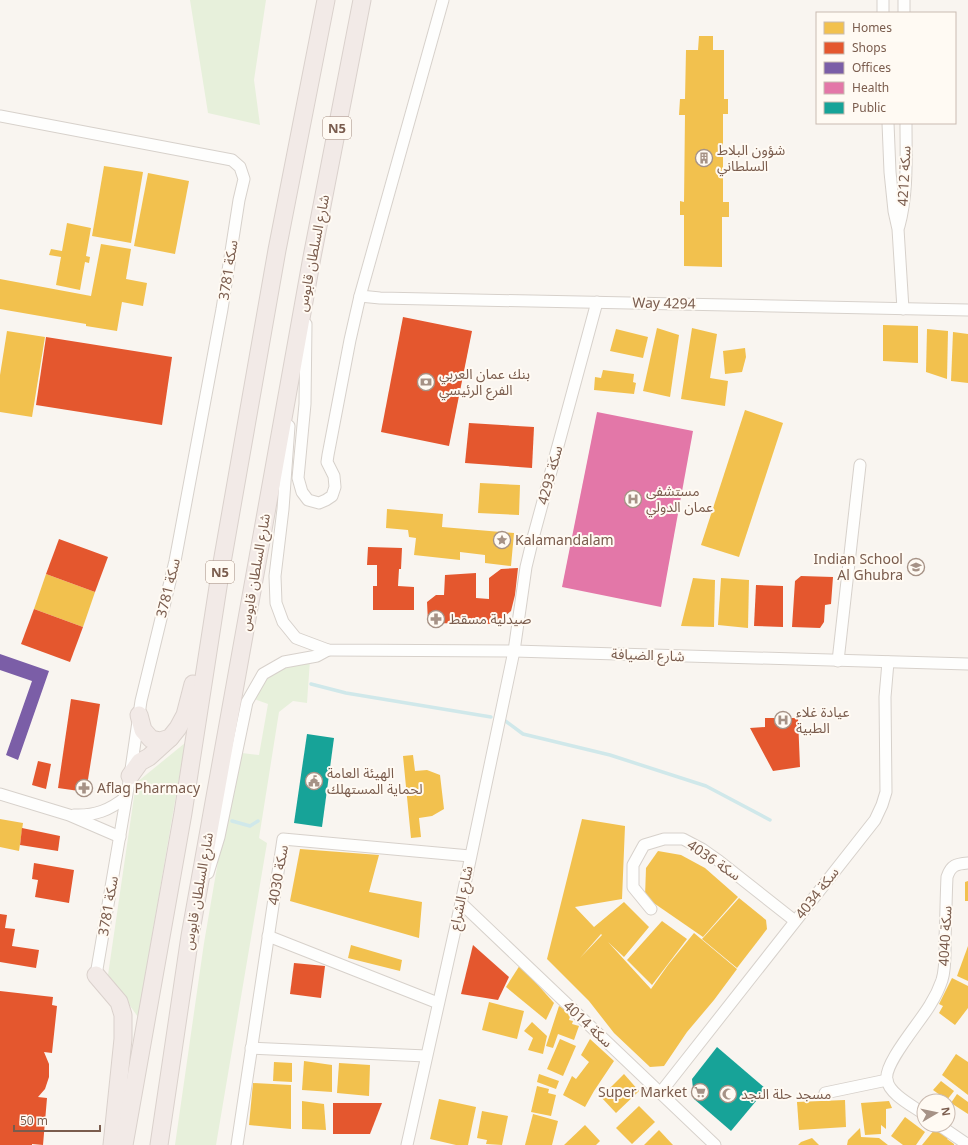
<svg xmlns="http://www.w3.org/2000/svg" width="968" height="1145" font-family="'Noto Sans','Noto Sans Arabic',sans-serif">
<style>
.green{fill:#e7f0db}
.homes{fill:#f2c14e;fill-rule:evenodd}
.shops{fill:#e4572e}
.offices{fill:#7b5ea7}
.health{fill:#e377a8}
.public{fill:#17a398}
.lines{fill:none;stroke-linecap:round;stroke-linejoin:round}
.stream{stroke:#d0e8ea;stroke-width:3.5}
.minor-casing{stroke:#d7d1cb;stroke-width:13}
.highway-casing{stroke:#dad1cc;stroke-width:19}
.minor{stroke:#fefefd;stroke-width:11}
.highway{stroke:#f2eae7;stroke-width:17}
.labels{text-anchor:middle;stroke-width:4;stroke-linejoin:round;paint-order:stroke}
.shield{fill:#fffaf3;stroke:#a28b7f;stroke-width:1}
.shield-label{font-size:13px;font-weight:bold;fill:#7a5c4d}
.poi-label{font-size:14px;fill:#7a5c4d;stroke:#fffaf3;text-anchor:start}
.street-label{font-size:14px;fill:#7a5c4d;stroke:#fffaf3}
</style>
<rect width="100%" height="100%" fill="#f9f5f0"/>
<g class="green">
<path d="M190 0H266L254 80 260 125 208 113Z"/>
<path d="M310 660 307 703 293 701 279 712 259 838 267 843 216 1145H175L204 943 222 838 242 753 259 755 268 704 254 699 266 677 285 665Z"/>
<path d="M185 743 138 1017 108 975 136 783Z"/>
</g>
<g class="homes">
<path d="M699 36H713V50H724V99H728V114H723V202H729V217H722V267L684 266V215H680V201L684 202 685 115H679L680 99H685L686 50H698Z"/>
<path d="M104 166 143 172 131 243 92 236Z"/>
<path d="M148 173 189 181 175 254 134 246Z"/>
<path d="M67 223 91 228 86 256 90 257 89 263 85 262 80 290 56 285 61 257 49 255 51 249 62 251Z"/>
<path d="M101 244 131 249 126 279 147 283 143 306 122 302 117 331 86 326V324L0 309V279L91 296Z"/>
<path d="M883 325 918 326V363L883 361Z"/>
<path d="M657 328 679 335 670 397 643 391Z"/>
<path d="M692 328 717 334 710 378 728 381 725 406 681 399Z"/>
<path d="M616 329 648 337 643 358 610 351Z"/>
<path d="M927 329 948 331 947 379 926 372Z"/>
<path d="M7 331 45 337 32 417 0 412V375Z"/>
<path d="M953 332 968 334V383L951 381Z"/>
<path d="M745 348 746 357 742 372 725 374 723 351Z"/>
<path d="M603 370 634 374 633 382 636 383 634 394 594 390 595 377 601 378Z"/>
<path d="M745 410 783 423 739 557 701 545Z"/>
<path d="M480 483 520 485 519 515 478 513Z"/>
<path d="M387 509 443 514 442 527 514 533 511 566 485 563V555L460 552V560L414 555 416 538 409 537 408 530 386 528Z"/>
<path d="M46 574 95 592 83 627 34 609Z"/>
<path d="M693 578 715 580 714 627 681 626Z"/>
<path d="M721 578 749 580 748 628 718 625Z"/>
<path d="M413 755 415 771 427 770 440 775 444 809 432 816 419 818 421 837 411 838 403 756Z"/>
<path d="M0 819 23 823 19 851 0 847Z"/>
<path d="M582 819 625 826 622 899 575 907 594 927 624 902 649 927 624 957 608 942 651 989 668 965 694 933 737 969 714 1000 687 1032 664 1066 650 1067 614 1033 589 1001 547 959ZM601 934 602 935 580 958Z"/>
<path d="M300 849 379 855 369 892 422 902 419 938 290 901Z"/>
<path d="M658 851 681 855 705 868 738 897 703 937 645 897 646 868Z"/>
<path d="M968 881V901H965V882Z"/>
<path d="M739 898 766 920 767 929 737 968 702 939Z"/>
<path d="M662 921 687 939 652 985 627 960Z"/>
<path d="M351 945 402 960 400 971 348 958Z"/>
<path d="M968 946V981L957 976Z"/>
<path d="M520 965 554 1003 546 1020 506 987Z"/>
<path d="M952 978 968 986V1008L955 1025 939 1013 943 1006 939 1004Z"/>
<path d="M489 1002 524 1011 517 1039 482 1030Z"/>
<path d="M559 1006 564 1009 566 1007 571 1013 569 1020 573 1021 572 1024 579 1026 574 1040 558 1034 553 1048 546 1046Z"/>
<path d="M532 1022 547 1036 543 1054 528 1050 533 1038 524 1031Z"/>
<path d="M560 1039 576 1046 563 1076 547 1069Z"/>
<path d="M590 1039 614 1061 594 1091 585 1107 563 1095 572 1076 576 1079 589 1062 581 1055Z"/>
<path d="M956 1054 968 1062V1095L942 1075Z"/>
<path d="M304 1061 332 1065V1092L302 1090Z"/>
<path d="M274 1062 292 1063V1082L273 1081Z"/>
<path d="M339 1063 370 1065 369 1096 337 1093Z"/>
<path d="M539 1074 559 1081 556 1089 537 1082Z"/>
<path d="M624 1074 639 1091 616 1113 601 1097Z"/>
<path d="M941 1081 954 1091 947 1100 933 1090Z"/>
<path d="M253 1083 291 1085V1129L249 1125Z"/>
<path d="M537 1086 549 1089 548 1093 556 1095 551 1116 531 1112Z"/>
<path d="M957 1094 968 1102V1114L951 1103Z"/>
<path d="M439 1099 476 1107 468 1145H456L430 1139Z"/>
<path d="M845 1100 846 1127 799 1130 797 1102Z"/>
<path d="M302 1101 324 1104 326 1130 302 1129Z"/>
<path d="M889 1101 892 1108 886 1109V1129L881 1125V1134L865 1135 861 1103Z"/>
<path d="M639 1106 655 1122 632 1144 616 1128Z"/>
<path d="M482 1111 508 1116 502 1145 486 1144 487 1140 477 1138Z"/>
<path d="M533 1114 558 1121 552 1145H525Z"/>
<path d="M905 1117 925 1132 916 1145H903L891 1136Z"/>
<path d="M585 1125 600 1141 596 1145H564Z"/>
<path d="M860 1128 861 1137 879 1138 888 1145H847L848 1140Z"/>
<path d="M935 1129 940 1133 945 1134 949 1137 947 1139 954 1144V1145H922Z"/>
<path d="M659 1130 673 1145H644Z"/>
<path d="M812 1138 819 1145H798L801 1142Z"/>
</g>
<g class="shops">
<path d="M403 317 472 331 449 446 381 432Z"/>
<path d="M46 337 172 357 162 425 36 405Z"/>
<path d="M469 423 534 427 532 468 465 463Z"/>
<path d="M59 539 108 557 95 592 46 574Z"/>
<path d="M368 547 402 548 401 569H399L398 586 414 587V610H373V586H377V565H367Z"/>
<path d="M518 568 515 595 511 611 496 624 428 623 427 602 436 595H444L445 575 476 573V598L489 599V578L501 569Z"/>
<path d="M801 576 833 577 831 604 825 605 824 622 820 628 792 627 795 581Z"/>
<path d="M756 585 783 586V627L754 626Z"/>
<path d="M34 609 83 627 70 662 21 644Z"/>
<path d="M71 699 100 704 86 792 58 788Z"/>
<path d="M765 718H798L800 767 773 771 750 728 765 727Z"/>
<path d="M38 761 51 764 46 789 32 785Z"/>
<path d="M22 828 60 836 58 851 20 845Z"/>
<path d="M34 863 74 870 69 903 35 897 38 880 32 879Z"/>
<path d="M0 914 7 915 5 928 15 929 12 946 39 950 36 968 0 962Z"/>
<path d="M473 945 509 977 498 1000 461 994Z"/>
<path d="M294 963 325 966 321 998 290 994Z"/>
<path d="M0 991 53 997 52 1005 57 1006 52 1053 44 1052 49 1064V1077L45 1089 38 1097 47 1098 43 1145 32 1144V1145H0Z"/>
<path d="M333 1103H382L370 1134H333Z"/>
</g>
<path class="offices" d="M0 654 49 671 18 760 6 755 32 681 0 670Z"/>
<path class="health" d="M597 412 693 431 661 607 562 587Z"/>
<g class="public">
<path d="M307 734 334 738 322 827 294 823Z"/>
<path d="M717 1047 766 1089 731 1131 694 1099 692 1079Z"/>
</g>
<g class="lines">
<g class="stream">
<path d="M311 684 346 693 491 717"/>
<path d="M504 720 523 734 610 755 706 786 770 820"/>
<path d="M232 821 250 826 258 821"/>
</g>
<g class="minor-casing">
<g id="minor">
<path d="M904 0V13"/>
<path d="M883 13V0"/>
<path d="M0 116 232 160 240 167 244 179 239 200 222 309 175 561 141 701 130 776 96 975"/>
<path d="M888 123 890 172 894 211 898 229 903 309"/>
<path d="M899 226C908 193 906 157 906 123"/>
<path d="M360 296 380 298 968 310"/>
<path d="M306 324 305 404 298 478 302 492 308 500 319 503 326 500 332 496 335 487 334 476 327 462 328 455 350 340 360 296 443 0"/>
<path d="M289 426 283 509 275 576 276 603 283 622 296 638 328 650 514 651 968 664"/>
<path d="M838 661 860 465"/>
<path d="M0 794 69 815 120 837"/>
<path d="M74 815C95 816 110 810 126 797"/>
<path d="M208 873 219 837 247 702 263 674 284 662 317 656 328 650"/>
<path d="M461 903 715 1145"/>
<path d="M651 909 633 887V865L644 845 664 839H683L702 849 719 861 795 921"/>
<path d="M268 936 438 1003"/>
<path d="M251 1048 426 1056"/>
<path d="M661 1092 875 820 882 805 886 792 885 697 888 662"/>
<path d="M825 1093 887 1080"/>
<path d="M924 1114C913 1106 889 1094 887 1080 883 1064 921 1021 930 1005 935 997 939 989 942 980 946 967 945 952 945 938 946 918 946 897 947 877 951 865 956 864 968 863"/>
<path d="M939 1125 968 1145"/>
<path d="M237 1145 283 839 470 856"/>
<path d="M407 1145 461 903 514 651 526 567 533 538 597 302"/>
</g>
</g>
<g class="highway-casing">
<g id="highway">
<path d="M139 715 143 730 151 739 160 741 170 738 178 728 185 715 193 684"/>
<path d="M130 776 140 762 149 757 170 738"/>
<path d="M96 975 119 1002 123 1015V1039L112 1145"/>
<path d="M124 1145 183 813 220 574 277 250 326 0"/>
<path d="M159 1145 190 936 312 257 362 0"/>
</g>
</g>
<use href="#minor" class="minor"/>
<use href="#highway" class="highway"/>
</g>
<defs>
<g id="building-ring" transform="scale(0.9)"><circle r="9.5" fill="#fffaf3" stroke="#a69286" stroke-width="1.5"/><path d="M-4-6H4V6H1V3H-1V6H-4ZM-2.5-4.3h1.7v1.8h-1.7ZM.8-4.3h1.7v1.8H.8ZM-2.5-1h1.7V.8h-1.7ZM.8-1h1.7V.8H.8Z" fill="#a69286"/></g>
<g id="bank-ring" transform="scale(0.9)"><circle r="9.5" fill="#fffaf3" stroke="#a69286" stroke-width="1.5"/><path d="M-6-4H6V4H-6ZM0-2.3a2.3 2.3 0 1 0 0 4.6a2.3 2.3 0 1 0 0-4.6Z" fill="#a69286"/></g>
<g id="hospital-ring" transform="scale(0.9)"><circle r="9.5" fill="#fffaf3" stroke="#a69286" stroke-width="1.5"/><path d="M-5-5h3v3.5h4V-5h3V5h-3V1.5h-4V5h-3Z" fill="#a69286"/></g>
<g id="sight-ring" transform="scale(0.9)"><circle r="9.5" fill="#fffaf3" stroke="#a69286" stroke-width="1.5"/><path d="M0-6L1.8-2.2L6-1.7L2.9 1.2L3.7 5.4L0 3.3L-3.7 5.4L-2.9 1.2L-6-1.7L-1.8-2.2Z" fill="#a69286"/></g>
<g id="school-ring" transform="scale(0.9)"><circle r="9.5" fill="#fffaf3" stroke="#a69286" stroke-width="1.5"/><path d="M0-5L7-2L0 1L-7-2ZM-4 1L0 2.5L4 1V4Q0 6-4 4Z" fill="#a69286"/></g>
<g id="pharmacy-ring" transform="scale(0.9)"><circle r="9.5" fill="#fffaf3" stroke="#a69286" stroke-width="1.5"/><path d="M-2-6h4v4h4v4h-4v4h-4v-4h-4v-4h4Z" fill="#a69286"/></g>
<g id="civic-ring" transform="scale(0.9)"><circle r="9.5" fill="#fffaf3" stroke="#a69286" stroke-width="1.5"/><path d="M-.6-6.5H3V-4.5H.6V-3L4-1V1h2V6H-6V1h2V-1L-.6-3ZM-1.2 2.5V6h2.4V2.5Z" fill="#a69286"/></g>
<g id="supermarket-ring" transform="scale(0.9)"><circle r="9.5" fill="#fffaf3" stroke="#a69286" stroke-width="1.5"/><path d="M-6-5.5h2.5l.6 2H6L4.5 2H-2.5L-4.4-4H-6ZM-1.5 3.2a1.3 1.3 0 1 0 .1 0ZM3 3.2a1.3 1.3 0 1 0 .1 0Z" fill="#a69286"/></g>
<g id="mosque-ring" transform="scale(0.9)"><circle r="9.5" fill="#fffaf3" stroke="#a69286" stroke-width="1.5"/><path d="M3.5-4.9A6 6 0 1 0 3.5 4.9A5 5 0 1 1 3.5-4.9Z" fill="#a69286"/></g>
</defs>
<g fill-rule="evenodd">
<use href="#building-ring" x="704" y="158"/>
<use href="#bank-ring" x="426" y="382"/>
<use href="#hospital-ring" x="633" y="499"/>
<use href="#sight-ring" x="502" y="540"/>
<use href="#school-ring" x="916" y="567"/>
<use href="#pharmacy-ring" x="436" y="619"/>
<use href="#hospital-ring" x="783" y="720"/>
<use href="#civic-ring" x="314" y="781"/>
<use href="#pharmacy-ring" x="84" y="788"/>
<use href="#supermarket-ring" x="700" y="1092"/>
<use href="#mosque-ring" x="728" y="1094"/>
</g>
<g class="labels">
<g class="shield">
<rect x="323" y="117" width="28" height="22" rx="3"/>
<rect x="206" y="561" width="28" height="22" rx="3"/>
</g>
<g class="shield-label">
<text x="337" y="133">N5</text>
<text x="220" y="577">N5</text>
</g>
<g class="poi-label">
<text x="717" y="155">شؤون البلاط<tspan x="717" dy="16">السلطاني</tspan></text>
<text x="439" y="379">بنك عمان العربي<tspan x="439" dy="16">الفرع الرئيسي</tspan></text>
<text x="646" y="496">مستشفى<tspan x="646" dy="16">عمان الدولي</tspan></text>
<text x="515" y="545">Kalamandalam</text>
<text x="903" y="564" text-anchor="end">Indian School<tspan x="903" dy="16">Al Ghubra</tspan></text>
<text x="449" y="624">صيدلية مسقط</text>
<text x="796" y="717">عيادة غلاء<tspan x="796" dy="16">الطبية</tspan></text>
<text x="327" y="778">الهيئة العامة<tspan x="327" dy="16">لحماية المستهلك</tspan></text>
<text x="97" y="793">Aflag Pharmacy</text>
<text x="687" y="1097" text-anchor="end">Super Market</text>
<text x="741" y="1099">مسجد حلة النجد</text>
</g>
<g class="street-label">
<text transform="translate(904 176) rotate(-87)" y="5">سكة 4212</text>
<text transform="translate(313 253) rotate(-79)" y="5">شارع السلطان قابوس</text>
<text transform="translate(228 270) rotate(-81)" y="5">سكة 3781</text>
<text transform="translate(664 303) rotate(1)" y="5">Way 4294</text>
<text transform="translate(550 475) rotate(-75)" y="5">سكة 4293</text>
<text transform="translate(255 572) rotate(-80)" y="5">شارع السلطان قابوس</text>
<text transform="translate(168 588) rotate(-76)" y="5">سكة 3781</text>
<text transform="translate(648 655) rotate(2)" y="5">شارع الضيافة</text>
<text transform="translate(714 860) rotate(34)" y="5">سكة 4036</text>
<text transform="translate(278 875) rotate(-80)" y="5">سكة 4030</text>
<text transform="translate(198 891) rotate(-80)" y="5">شارع السلطان قابوس</text>
<text transform="translate(817 893) rotate(-52)" y="5">سكة 4034</text>
<text transform="translate(461 898) rotate(-78)" y="5">شارع الشراع</text>
<text transform="translate(108 906) rotate(-80)" y="5">سكة 3781</text>
<text transform="translate(945 936) rotate(-87)" y="5">سكة 4040</text>
<text transform="translate(588 1024) rotate(43)" y="5">سكة 4014</text>
</g>
</g>
<rect x="816" y="12" width="140" height="112" fill="#fffaf3" stroke="#cabbb1"/>
<rect x="824" y="22" width="20" height="12" fill="#f2c14e" stroke="#cabbb1"/>
<text x="852" y="32" font-size="12" fill="#7a5c4d">Homes</text>
<rect x="824" y="42" width="20" height="12" fill="#e4572e" stroke="#cabbb1"/>
<text x="852" y="52" font-size="12" fill="#7a5c4d">Shops</text>
<rect x="824" y="62" width="20" height="12" fill="#7b5ea7" stroke="#cabbb1"/>
<text x="852" y="72" font-size="12" fill="#7a5c4d">Offices</text>
<rect x="824" y="82" width="20" height="12" fill="#e377a8" stroke="#cabbb1"/>
<text x="852" y="92" font-size="12" fill="#7a5c4d">Health</text>
<rect x="824" y="102" width="20" height="12" fill="#17a398" stroke="#cabbb1"/>
<text x="852" y="112" font-size="12" fill="#7a5c4d">Public</text>
<g transform="translate(936 1113) rotate(81)"><circle r="19" fill="#fffaf3" stroke="#cabbb1"/>
<path d="M0-3L7 15L0 10L-7 15Z" fill="#a69286"/>
<text y="-6" font-size="11" font-weight="bold" text-anchor="middle" fill="#7a5c4d">N</text>
</g>
<path d="M14 1125v6h86v-6" fill="none" stroke="#7a5c4d" stroke-width="2"/>
<text x="20" y="1125" font-size="12" fill="#7a5c4d" stroke="#fffaf3" stroke-width="3" paint-order="stroke">50 m</text>
</svg>
